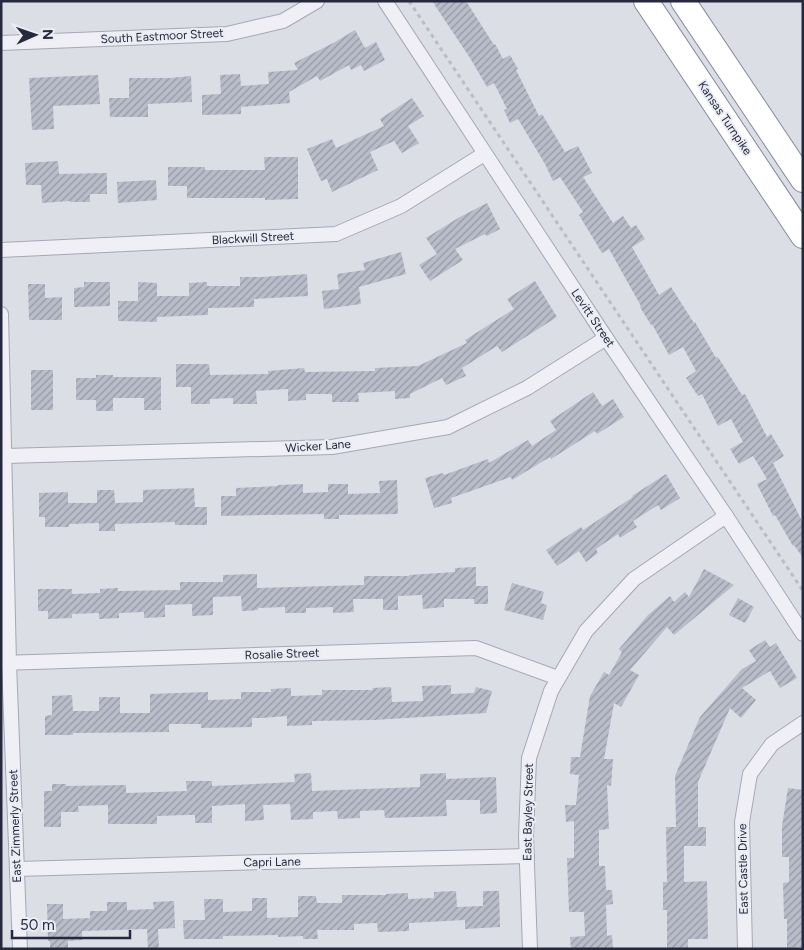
<svg xmlns="http://www.w3.org/2000/svg" width="804" height="950" font-family="Figtree,sans-serif">
<style>
.building{fill:url(#building-hatch)}
.lines{fill:none;stroke-linecap:round;stroke-linejoin:round}
.street-casing{stroke:#a5a8b3;stroke-width:16}
.highway-casing{stroke:#83889d;stroke-width:26}
.path{stroke:#bbbcc5;stroke-width:3;stroke-dasharray:4 4;stroke-linecap:butt}
.street{stroke:#efeff5;stroke-width:14}
.highway{stroke:#fff;stroke-width:24}
.labels{text-anchor:middle;stroke-width:4;stroke-linejoin:round;paint-order:stroke}
.street-label{font-size:12px;fill:#26293d;stroke:#ebedf4}
</style>
<defs>
<pattern id="building-hatch" width="6" height="6" patternUnits="userSpaceOnUse" patternTransform="scale(1.25)"><rect width="6" height="6" fill="#b9bcc9"/><path d="M-1 1l2-2M0 6l6-6M5 7l2-2" fill="none" stroke="#9699a4"/></pattern>
</defs>
<rect width="100%" height="100%" fill="#dcdee6"/>
<g class="building">
<path d="M432 1H466L494 45 495 44 503 59 510 55 518 69 516 70 539 116 542 114 565 152 578 146 592 173 583 177 613 223 623 216 631 228 636 225 645 239 632 247 659 295 671 287 694 323 695 322 716 358 718 357 742 395 745 394 767 437 771 434 784 456 773 463 803 523V558L794 545 793 546 775 515 773 516 757 484 767 479 753 456 739 464 730 449 743 442 731 419 718 426 702 394 698 396 686 378 696 371 683 347 669 355 652 324 651 325 640 307 641 306 609 249 602 253 579 215 583 212 560 177 553 181 545 164 518 119 510 123 504 110 507 109 494 83 487 87 470 58Z"/>
<path d="M355 30 365 48 376 42 385 60 364 71 361 65 351 70 349 65 320 81 317 76 289 92 290 103 241 107V114L202 115V95L221 94 220 75 240 74 241 86 269 84 268 72 298 70 294 63 335 42Z"/>
<path d="M98 75 100 104 53 106 54 129 32 130 29 78Z"/>
<path d="M191 76 192 102 148 104V117H110L109 98H129V78H170Z"/>
<path d="M412 98 424 116 408 126 419 143 402 153 394 141 370 152 378 170 332 192 327 179 321 181 307 149 332 139 336 148 384 126 380 119Z"/>
<path d="M264 157H298V199L265 200V198H187V186H168V167H205V170H265Z"/>
<path d="M58 161 59 174 107 173V194H90V202H70V201L42 203 41 185H26L25 163Z"/>
<path d="M156 180 157 200 118 203 117 182Z"/>
<path d="M487 203 500 229 487 236 485 234 455 249 463 260 430 281 419 265 437 254 426 238 458 218Z"/>
<path d="M401 252 406 274 359 287 361 304 324 309 322 291 339 289 337 274 365 270 363 263Z"/>
<path d="M307 274 308 296 254 299V307L208 308V315L157 317V322L118 321V301H138V282L157 283V296H189V283L207 282V286H240V277H262Z"/>
<path d="M535 281 557 317 502 352 497 346 462 368 466 376 446 385 442 378 410 394V398L395 399V391L358 393 359 402H332V394H306V400L288 401V389L256 391 257 404H233V398L210 399V404H191V387H176V364H209L210 375 268 374V371L304 368 305 372 375 371V368L418 366 467 343 465 340 514 309 507 299Z"/>
<path d="M84 282H110V306L74 307V288L84 287Z"/>
<path d="M28 284H45V298L62 297V320H29Z"/>
<rect x="31" y="370" width="22" height="40"/>
<path d="M96 375H113V377H161V410H144V398H113V411H96V400H76V378H96Z"/>
<path d="M593 392 602 406 613 399 624 417 597 434 595 431 551 459 550 457 512 480 511 477 451 498 452 503 434 508 425 478 443 473 444 475 488 459 489 463 528 440 532 446 556 430 550 421Z"/>
<path d="M666 474 680 498 661 510 658 505 633 521 637 527 620 538 618 534 596 549 598 553 586 562 579 551 557 566 546 550 581 527 583 530 633 497 632 496Z"/>
<path d="M397 480 398 514 339 515V519H324V514L221 516V496H236V488L278 486V485L303 484V493L328 492V484H348V494L380 493 379 481Z"/>
<path d="M194 488 195 507H207V525H175V522L115 524V531H99V523L69 524V527H45V517H39V493L68 492V503H97V490H114L115 503 143 502V490Z"/>
<path d="M476 567V586H488V604H474V599H444V607L423 609 422 595 398 596V610H383V599H353L354 612 333 613V607L306 608V613H285V607L258 608V610L242 611 241 596 213 597V615L192 616V604L165 605V617L144 618V612L119 613V618L99 619V613L72 614V618L48 619V611H38V589H72V594L100 593V589L118 588V591L180 590V582H223V575L257 574V588L364 585V576H409V575L455 572V568Z"/>
<path d="M704 569 734 585 674 635 667 627 630 670 639 675 621 707 614 703 604 759H613L611 786 607 785 609 829 599 830V866H605L606 890H612L613 904 606 905 607 936 612 935 613 949H571L570 937 585 936 584 912H569L567 858H574V821L566 822 565 805H576L579 775 570 774 571 757H580L590 696 604 672 609 675 622 652 619 649 648 615 670 596 674 602 685 592 689 597Z"/>
<path d="M512 583 544 592 541 603 547 605 543 620 504 610Z"/>
<path d="M738 598 754 607 745 623 729 615Z"/>
<path d="M765 640 770 647 776 643 797 678 780 688 770 671 742 688 756 700 741 718 730 708 698 782V827H706V846H684V882L707 881 708 939H688V949H667V910H663V882H667L666 827H676L675 776 700 717 742 669 756 661 749 650Z"/>
<path d="M451 685V694L474 693 476 687 492 691 486 713 374 720 312 721V725L287 726V716L262 718H252V727L201 728V724H169V732L73 733V735H45V716L52 715V696L72 695 73 711H99V697H120V713H150V694L208 692V700L241 699V692H271V689L291 688V696L322 695V690H373L372 688 391 687 392 702 423 701 422 686Z"/>
<path d="M311 773 312 791 420 787V774L446 773V779L496 777 497 813 480 814V800H446L447 816 385 818 384 810 360 811V818L338 819 337 811 313 812V819L291 820 290 804 263 805 264 820 245 821V804L212 806V823H195V815H187L157 816V824H108V805L78 806 79 812H61V827H44V791H52V784H66V786L126 785V793L187 791 186 781H212V786L295 782 294 774Z"/>
<path d="M788 788 803 790V947L787 948V919H784L783 883 789 882V857H782V826Z"/>
<path d="M456 891 457 907 483 906V891H499L500 927 465 929V920L409 923V931L378 932 377 923 354 924V930H317L318 939H303V936L278 937V935L223 936V939H184L183 920H205L204 899H223V912L252 911V898H267V918L298 917V896H316L317 903H342V895H386V894L408 893V899L434 898V892Z"/>
<path d="M174 901 175 928 158 929 159 949H148L147 929 82 931V940L68 941V949H50V941H48L47 904H63V919L90 918V911H107V902H127V910L154 909 153 902Z"/>
</g>
<g class="lines">
<g class="street-casing">
<g id="street">
<path d="M385 1 606 338 726 516 803 634"/>
<path d="M1 43 227 34 283 21 317 1"/>
<path d="M1 250 336 234 401 206 484 154"/>
<path d="M1 314 9 663 20 949"/>
<path d="M5 456 332 447 448 427 527 388 606 338"/>
<path d="M1 663 476 648 558 678"/>
<path d="M17 869 267 862 527 856"/>
<path d="M530 949 526 836 529 758 551 691 586 631 634 579 726 516"/>
<path d="M745 949 742 822 750 774 772 744 803 723"/>
</g>
</g>
<g class="highway-casing">
<g id="highway">
<path d="M646 1 803 236"/>
<path d="M683 1 803 180"/>
</g>
</g>
<path class="path" d="M409 1 803 591"/>
<use href="#street" class="street"/>
<use href="#highway" class="highway"/>
</g>
<g class="labels">
<g class="street-label">
<text transform="translate(162 36) rotate(-3)" y="4">South Eastmoor Street</text>
<text transform="translate(725 118) rotate(56)" y="4">Kansas Turnpike</text>
<text transform="translate(253 238) rotate(-3)" y="4">Blackwill Street</text>
<text transform="translate(593 318) rotate(56)" y="4">Levitt Street</text>
<text transform="translate(318 446) rotate(-4)" y="4">Wicker Lane</text>
<text transform="translate(282 654) rotate(-2)" y="4">Rosalie Street</text>
<text transform="translate(528 812) rotate(-89)" y="4">East Bayley Street</text>
<text transform="translate(15 826) rotate(-92)" y="4">East Zimmerly Street</text>
<text transform="translate(272 862) rotate(-1)" y="4">Capri Lane</text>
<text transform="translate(743 869) rotate(-91)" y="4">East Castle Drive</text>
</g>
</g>
<rect width="804" height="950" fill="none" stroke="#26293d" stroke-width="5"/>
<g transform="translate(35 35) rotate(88)" stroke="#ebedf4" stroke-width="4" paint-order="stroke">
<path d="M0-4L9 19L0 12L-9 19Z" fill="#26293d"/>
<text y="-8" font-size="14" font-weight="bold" text-anchor="middle" fill="#26293d">N</text>
</g>
<path d="M12 930v8h118v-8" fill="none" stroke="#26293d" stroke-width="2.5"/>
<text x="20" y="930" font-size="15" fill="#26293d" stroke="#ebedf4" stroke-width="4" paint-order="stroke">50 m</text>
</svg>
